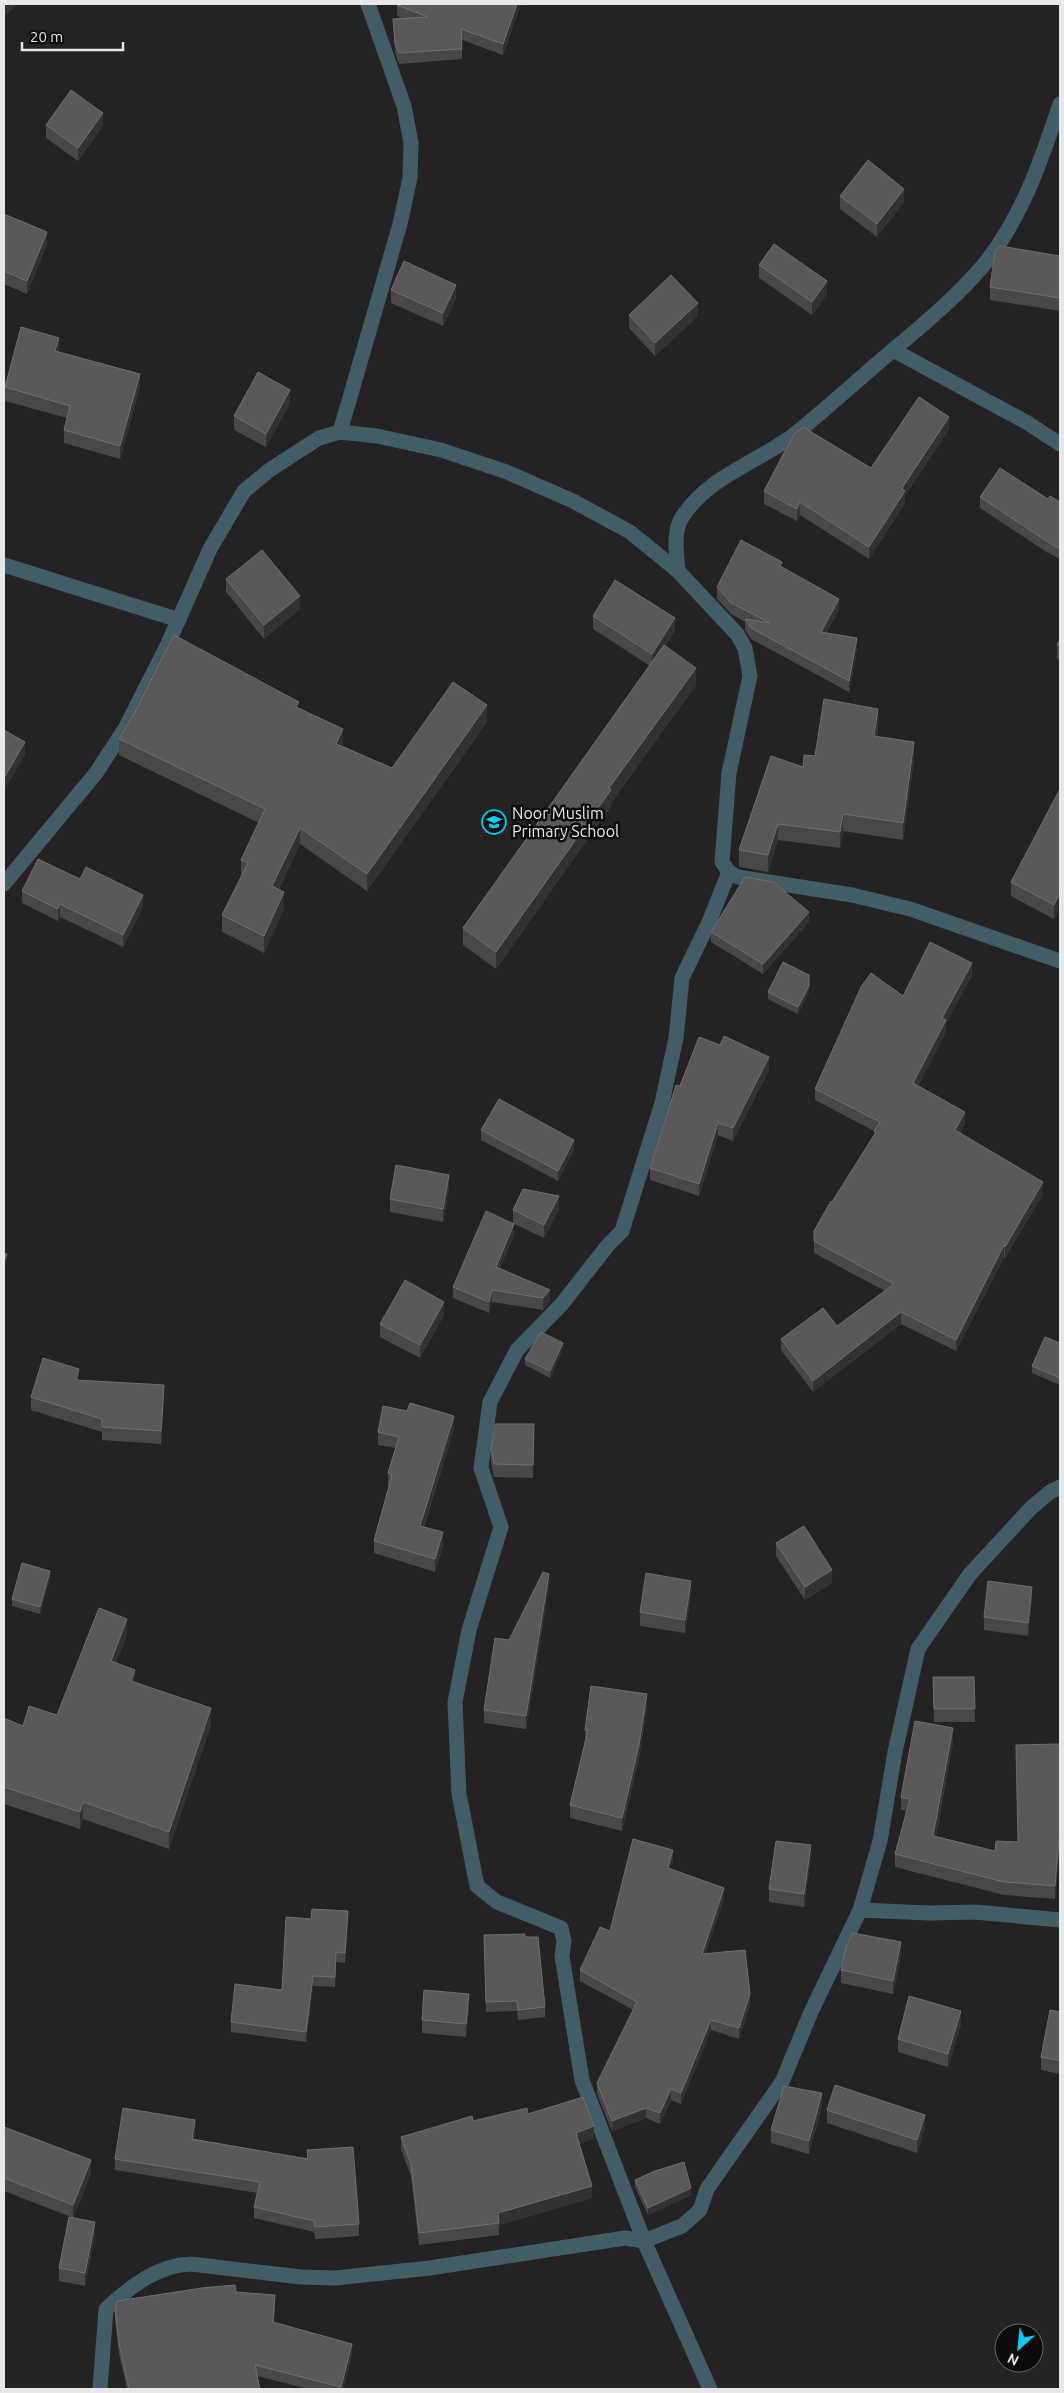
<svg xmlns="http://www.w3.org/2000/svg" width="1064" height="2393" font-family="Ubuntu,sans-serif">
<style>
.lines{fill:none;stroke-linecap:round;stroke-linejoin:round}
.street{stroke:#435d67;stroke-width:15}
.wall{fill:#4a4748}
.shaded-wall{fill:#343132}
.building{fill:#5b5859;stroke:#716e6f}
.labels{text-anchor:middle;stroke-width:5;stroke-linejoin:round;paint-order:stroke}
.poi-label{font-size:16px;fill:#e9e6e7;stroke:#0d0c0c;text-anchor:start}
</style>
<rect width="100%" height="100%" fill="#252223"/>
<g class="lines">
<g class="street">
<path d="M893 350 1026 422 1060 444"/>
<path d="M340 432 400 224 410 178 411 143 404 106 368 4"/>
<path d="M4 565 179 620"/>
<path d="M678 571C677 554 672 531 683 516 709 476 759 462 795 434 824 411 851 386 879 362 914 332 952 302 982 267 1021 220 1041 161 1060 104"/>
<path d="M4 884 96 773 126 727 167 646 210 549 244 491 271 469 319 438 340 432 377 436 441 450 507 472 573 501 630 532 678 571 737 634 745 648 750 676 729 773 722 862 729 872 738 877 852 895 910 909 1060 961"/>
<path d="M860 1910 929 1913 975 1912 1060 1920"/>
<path d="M100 2389 106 2309C130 2287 157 2265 191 2264L301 2277 335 2278 430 2268 625 2238 644 2241 682 2226 700 2210 707 2189 782 2082 811 2012 860 1910 880 1841 895 1752 918 1649 970 1574 1031 1508 1050 1492 1060 1487"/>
<path d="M710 2389 644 2241 582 2080 562 1956 564 1941 561 1928 497 1902 477 1886 459 1794 455 1702 469 1630 501 1527 481 1468 490 1402 517 1350 561 1305 608 1245 622 1231 662 1103 676 1038 682 978 709 922 729 872"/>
</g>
</g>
<g class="wall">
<path d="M521 4 503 55 462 40V59L399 64 395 53 393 19H404L397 16V5Z"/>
<path d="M46 125 103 126 78 161 46 138Z"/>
<path d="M840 196 904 202 877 237 840 209Z"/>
<path d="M4 214 47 244 27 294 4 284Z"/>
<path d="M1060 256V311L990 300V287Z"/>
<path d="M759 265 827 294 812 315 759 278Z"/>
<path d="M391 290 456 298 443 326 391 303Z"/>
<path d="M629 315 698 316 655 356 629 328Z"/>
<path d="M58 352 140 387 120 459 64 443V430L67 418 5 401V387Z"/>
<path d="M290 403 266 447 234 430V416Z"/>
<path d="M949 429 905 496V503L869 559 800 515 797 521 764 504V491L871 468Z"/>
<path d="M980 497 1048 499 1060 502V559L1048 553 980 508Z"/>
<path d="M782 567 839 610 826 633 857 649 849 692 751 639 745 630V622L731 614 717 599V587Z"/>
<path d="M226 579 300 609 264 639 226 592Z"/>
<path d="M593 616 675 631 665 646 696 685 611 803V806L496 969 463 945V928L650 666 593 629Z"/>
<path d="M1060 639V660L1057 659V645Z"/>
<path d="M299 709 343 746 392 768 487 722 367 891 300 844 279 889 284 909 264 953 222 932V915L241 876V860L259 823 119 755V739Z"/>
<path d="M878 726 877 737 914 759 903 840 843 831 840 848 778 840 768 872 739 867V850L803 767 815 756Z"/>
<path d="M1060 789V909H1059L1054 919 1011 896V882Z"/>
<path d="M80 879 143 907 123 947 60 917 58 921 22 903V891Z"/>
<path d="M809 922 763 974 711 942V932Z"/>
<path d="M972 975 946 1023V1032L918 1086 965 1123 960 1133 1043 1194 1005 1258 1004 1257 956 1351 901 1324 813 1392 781 1350V1339L837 1326 885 1291 814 1253V1231L874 1136V1131L815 1100V1089L903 996Z"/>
<path d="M768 992H809L798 1014 768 999Z"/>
<path d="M769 1070 733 1141 718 1135 699 1196 650 1180V1168L680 1086Z"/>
<path d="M481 1130 574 1150 558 1181 481 1140Z"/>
<path d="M449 1188 443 1222 390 1212V1199Z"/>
<path d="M559 1209 544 1238 514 1224V1235L500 1268 550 1301 543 1310 492 1302 489 1313 453 1298V1287L513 1223V1210Z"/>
<path d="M444 1315 420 1358 380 1337V1324Z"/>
<path d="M1060 1343V1385L1032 1373V1366Z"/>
<path d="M563 1349 550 1378 525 1365V1359Z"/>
<path d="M79 1380 164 1398 161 1444 102 1440V1432L31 1410V1397Z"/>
<path d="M534 1424 533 1478 494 1477 491 1463V1450Z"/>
<path d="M454 1429 424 1527 443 1545 435 1572 374 1553V1541L389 1486H388V1473L396 1448 378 1445V1432Z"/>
<path d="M776 1543 832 1583 805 1600 776 1556Z"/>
<path d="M50 1577 40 1614 12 1606V1599Z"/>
<path d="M549 1587 526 1729 484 1723V1710L509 1640Z"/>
<path d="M691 1594 685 1633 640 1626V1612Z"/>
<path d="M1032 1600 1028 1636 984 1630V1617Z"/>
<path d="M127 1635 116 1663 135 1683 211 1725 169 1849 83 1819 80 1829 4 1804V1718L23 1726 57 1715Z"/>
<path d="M933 1677H974L975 1722H934Z"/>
<path d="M647 1707 639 1758 622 1831 570 1818V1805L585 1742V1730Z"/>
<path d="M953 1742 936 1836 995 1851 1018 1842 1060 1744V1839L1055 1899 1004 1895 895 1867V1854L907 1811 901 1810V1797Z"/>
<path d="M811 1858 804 1907 769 1902V1889Z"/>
<path d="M673 1860 670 1869 724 1899 705 1954 750 2005 739 2039 711 2030 681 2104 671 2100 660 2124 646 2118 612 2131 597 2094V2083L633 2010 580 1981V1970L610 1931Z"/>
<path d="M311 1919 348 1921 345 1963 336 1962 335 1987 313 1986 306 2042 231 2032V2022L282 1990Z"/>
<path d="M484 1935 525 1937 545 2007V2017L518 2020 517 2011 486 2012Z"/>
<path d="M901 1955 893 1994 841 1983V1970Z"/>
<path d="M469 2007 466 2037 422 2033V2020Z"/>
<path d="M1060 2012V2074L1041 2070V2057Z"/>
<path d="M961 2024 948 2067 898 2052V2039Z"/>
<path d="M822 2106 809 2154 771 2143V2130Z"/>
<path d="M827 2110 925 2128 917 2153 827 2123Z"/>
<path d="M528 2114 594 2138 579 2144 592 2198 499 2225V2235L419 2245 411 2176 401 2149V2137L473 2121Z"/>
<path d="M4 2128 91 2173 73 2218 95 2235 85 2286 59 2281V2268L71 2217 4 2191Z"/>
<path d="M195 2131 194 2139 307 2159V2150L359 2224V2236L315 2239 314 2232 254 2218V2207L257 2193 115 2170V2159Z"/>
<path d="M635 2180 691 2195 648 2215 635 2187Z"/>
<path d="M236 2292 275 2306 274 2322 352 2355 343 2389H308L257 2376 260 2389H127L119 2354 115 2320V2310Z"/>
</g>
<g class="shaded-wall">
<path d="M5 4H18L4 17V5Z"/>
<path d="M517 4H521L503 55V44Z"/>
<path d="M103 113V126L78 161V148Z"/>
<path d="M904 189V202L877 237V224Z"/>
<path d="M47 232V244L27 294V281Z"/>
<path d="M827 281V294L812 315V302Z"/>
<path d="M456 285V298L443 326V313Z"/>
<path d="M698 303V316L655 356V343Z"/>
<path d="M59 338V351L55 364V351Z"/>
<path d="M140 374V387L120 459V446Z"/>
<path d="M290 390V403L266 447V434Z"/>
<path d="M949 417V429L905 496V503L869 559V547L902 488Z"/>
<path d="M800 502V515L797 521V509Z"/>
<path d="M300 596V609L264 639V625Z"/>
<path d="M839 599V610L821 643V632Z"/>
<path d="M675 618V631L652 667V654Z"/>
<path d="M857 638V649L849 692V681Z"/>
<path d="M696 668V685L611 803V806L496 969V952L609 788Z"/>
<path d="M487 705V722L367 891V874Z"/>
<path d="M878 709V726L874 753V736Z"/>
<path d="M343 729V746L336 744Z"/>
<path d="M25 742V755L4 791V778Z"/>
<path d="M914 742V759L903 840V823Z"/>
<path d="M843 814V831L840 848V832Z"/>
<path d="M778 824V840L768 872V855Z"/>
<path d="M300 828V844L272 903V886Z"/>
<path d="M284 892V909L264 953V936Z"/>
<path d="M143 895V907L123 947V935Z"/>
<path d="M1059 895V909L1054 919V905Z"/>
<path d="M60 904V917L58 921V909Z"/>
<path d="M809 912V922L763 974V964Z"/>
<path d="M972 963V975L946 1023V1032L913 1095V1083L942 1018Z"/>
<path d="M809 986V992L798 1014V1007Z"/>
<path d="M769 1057V1070L733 1141V1128Z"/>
<path d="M965 1112V1123L955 1142V1130Z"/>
<path d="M718 1123V1135L699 1196V1184Z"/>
<path d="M574 1140V1150L558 1181V1171Z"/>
<path d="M449 1175V1188L443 1222V1209Z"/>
<path d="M1043 1182V1194L1005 1258V1247Z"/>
<path d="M559 1196V1209L544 1238V1225Z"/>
<path d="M514 1224V1235L496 1278V1267Z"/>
<path d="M1004 1245V1257L956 1351V1340Z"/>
<path d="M7 1254V1261L4 1268V1261Z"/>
<path d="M492 1290V1302L489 1313V1302Z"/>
<path d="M550 1290V1301L543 1310V1298Z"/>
<path d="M444 1302V1315L420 1358V1345Z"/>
<path d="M901 1312V1324L813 1392V1381Z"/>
<path d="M563 1343V1349L550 1378V1371Z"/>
<path d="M79 1369V1382L76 1380Z"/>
<path d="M164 1385V1398L161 1444V1431Z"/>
<path d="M454 1416V1429L420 1538V1526Z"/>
<path d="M443 1532V1545L435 1572V1559Z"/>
<path d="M832 1570V1583L805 1600V1587Z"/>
<path d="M50 1571V1577L40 1614V1607Z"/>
<path d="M549 1574V1587L526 1729V1716Z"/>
<path d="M691 1581V1594L685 1633V1620Z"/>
<path d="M1032 1587V1600L1028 1636V1623Z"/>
<path d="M127 1619V1635L111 1677V1661Z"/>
<path d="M135 1670V1687L131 1681Z"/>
<path d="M647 1694V1707L639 1758 622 1831V1818Z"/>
<path d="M211 1708V1725L169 1849V1832Z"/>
<path d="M953 1728V1742L933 1849V1836Z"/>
<path d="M83 1802V1819L80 1829V1812Z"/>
<path d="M1060 1826V1839L1055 1899V1886Z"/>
<path d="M811 1845V1858L804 1907V1894Z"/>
<path d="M673 1850V1860L668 1878V1868Z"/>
<path d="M724 1888V1899L702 1964V1954Z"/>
<path d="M348 1911V1921L345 1963V1953Z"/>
<path d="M901 1942V1955L893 1994V1981Z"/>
<path d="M313 1976V1986L306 2042V2032Z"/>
<path d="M469 1994V2007L466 2037V2024Z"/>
<path d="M750 1994V2005L739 2039V2028Z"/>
<path d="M961 2011V2024L948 2067V2054Z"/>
<path d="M711 2020V2030L681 2104V2093Z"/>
<path d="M671 2089V2100L660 2124V2113Z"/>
<path d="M822 2093V2106L809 2154V2141Z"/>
<path d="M646 2108V2118L612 2131V2121Z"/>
<path d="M925 2115V2128L917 2153V2140Z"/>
<path d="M195 2120V2131L192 2150V2139Z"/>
<path d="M594 2126V2138L576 2146V2133Z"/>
<path d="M91 2160V2173L73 2218V2205Z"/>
<path d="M592 2186V2198L499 2225 498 2213Z"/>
<path d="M691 2188V2195L648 2215V2208Z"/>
<path d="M95 2222V2235L85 2286V2273Z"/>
<path d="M352 2344V2355L343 2389H341Z"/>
</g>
<g class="building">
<path d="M412 4H517L503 44 461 29 462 49 399 53 395 43 393 19 428 17 397 5Z"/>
<path d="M71 90 103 113 78 148 46 125Z"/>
<path d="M868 160 904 189 877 224 840 196Z"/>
<path d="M4 214 47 232 27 281 4 271Z"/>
<path d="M774 244 827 281 812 302 759 265Z"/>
<path d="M1000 246 1060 256V298L990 287 995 252Z"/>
<path d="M404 261 456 285 443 313 391 290Z"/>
<path d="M671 275 698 303 655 343 629 315Z"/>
<path d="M21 327 59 338 55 351 140 374 120 446 64 430 70 406 5 387Z"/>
<path d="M258 372 290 390 266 434 234 416Z"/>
<path d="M919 397 949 417 902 488 905 491 869 547 800 502 797 509 764 491 785 451 795 433 803 427 871 468Z"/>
<path d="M1000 468 1048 499 1050 496 1060 502V549L1048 542 980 497Z"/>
<path d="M741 540 782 562 780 566 839 599 821 632 857 638 849 681 751 628 745 619 770 623 731 603 717 587Z"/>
<path d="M262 550 300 596 264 625 226 579Z"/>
<path d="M615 580 675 618 652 654 593 616Z"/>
<path d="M174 635 299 702 296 707 343 729 336 744 392 768 453 682 487 705 367 874 300 828 272 886 284 892 264 936 222 915 248 863 241 860 265 809 119 739 134 714Z"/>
<path d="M1060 639V646L1057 645Z"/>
<path d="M664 645 696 668 609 788 611 790 496 952 463 928Z"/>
<path d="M824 699 878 709 874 736 914 742 903 823 843 814 840 832 778 824 768 855 739 850 771 756 803 767 804 755 815 756Z"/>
<path d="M4 730 25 742 4 778Z"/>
<path d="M1060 789V895H1059L1054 905 1011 882Z"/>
<path d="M38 859 80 879 86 867 143 895 123 935 60 904 58 909 22 891Z"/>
<path d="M745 877 773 882 809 912 763 964 711 932Z"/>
<path d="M930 942 972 963 942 1018 946 1020 913 1083 965 1112 955 1130 1043 1182 1005 1247 1004 1245 956 1340 901 1312 813 1381 781 1339 823 1308 837 1326 894 1284 814 1241V1231L831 1201 832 1202 876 1132 874 1131 880 1122 815 1089 861 987 871 973 903 996Z"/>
<path d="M783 962 809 975V986L798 1007 768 992Z"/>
<path d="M724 1036 769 1057 733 1128 718 1123 699 1184 650 1168 676 1085 680 1086 699 1037 720 1045Z"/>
<path d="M499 1099 574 1140 558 1171 481 1130Z"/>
<path d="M396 1165 449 1175 443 1209 390 1199Z"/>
<path d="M523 1189 559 1196 544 1225 513 1210Z"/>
<path d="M486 1211 514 1224 496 1267 550 1290 543 1298 492 1290 489 1302 453 1287Z"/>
<path d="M4 1253 7 1254 4 1261Z"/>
<path d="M405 1280 444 1302 420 1345 380 1324Z"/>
<path d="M541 1332 563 1343 550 1371 525 1359Z"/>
<path d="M1045 1337 1060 1343V1378L1032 1366Z"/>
<path d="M43 1358 79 1369 76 1380 164 1385 161 1431 102 1427V1419L31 1397Z"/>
<path d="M410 1403 454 1416 420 1526 443 1532 435 1559 374 1541 392 1475 388 1473 399 1437 378 1432 383 1406 407 1411Z"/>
<path d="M495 1424H534L533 1465 494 1464 491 1450Z"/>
<path d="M804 1526 832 1570 805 1587 776 1543Z"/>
<path d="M22 1563 50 1571 40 1607 12 1599Z"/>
<path d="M543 1572 549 1574 526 1716 484 1710 495 1638 509 1640Z"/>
<path d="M646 1573 691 1581 685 1620 640 1612Z"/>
<path d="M988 1581 1032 1587 1028 1623 984 1617Z"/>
<path d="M99 1608 127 1619 111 1661 135 1670 131 1681 211 1708 169 1832 83 1802 80 1812 4 1787V1718L23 1726 29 1706 57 1715Z"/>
<path d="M933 1677H974L975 1709H934Z"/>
<path d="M591 1686 647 1694 639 1745 622 1818 570 1805 588 1730H585Z"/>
<path d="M915 1721 953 1728 933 1836 995 1851 996 1841 1018 1842 1016 1745 1060 1744V1826L1055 1886 1004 1882 895 1854 910 1799 901 1797Z"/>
<path d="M633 1839 673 1850 668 1868 724 1888 702 1954 745 1950 750 1994 739 2028 711 2020 681 2093 671 2089 660 2113 646 2108 612 2121 597 2083 637 2002 580 1970 600 1927 610 1931Z"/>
<path d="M776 1841 811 1845 804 1894 769 1889Z"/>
<path d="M312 1909 348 1911 345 1953 336 1952 335 1977 313 1976 306 2032 231 2022 235 1984 282 1990 286 1917 311 1919Z"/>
<path d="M853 1933 901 1942 893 1981 841 1970 846 1947Z"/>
<path d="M525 1934V1937H538L545 2007 518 2010 517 2001 486 2002 484 1935Z"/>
<path d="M424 1990 469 1994 466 2024 422 2020Z"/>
<path d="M909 1996 961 2011 948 2054 898 2039Z"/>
<path d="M1050 2010 1060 2012V2061L1041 2057Z"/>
<path d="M835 2085 925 2115 917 2140 827 2110Z"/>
<path d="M784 2086 822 2093 809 2141 771 2130Z"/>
<path d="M583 2097 594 2126 576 2133 592 2186 498 2213 499 2223 419 2233 411 2164 401 2137 472 2116 473 2121 527 2108 528 2114Z"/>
<path d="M123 2108 195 2120 192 2139 308 2159 307 2150 353 2147 359 2224 315 2227 314 2221 254 2207 260 2182 115 2159Z"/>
<path d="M4 2127 91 2160 73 2205 4 2178Z"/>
<path d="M684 2162 691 2188 648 2208 635 2180 655 2171Z"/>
<path d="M69 2217 95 2222 85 2273 59 2268Z"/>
<path d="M235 2285 236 2292 275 2295 273 2322 352 2344 341 2387 255 2365 260 2389H129L119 2343 115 2310 117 2301 202 2288Z"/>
</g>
<defs>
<g id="school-ring" transform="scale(1.25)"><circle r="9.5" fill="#0d0c0c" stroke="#02cbf9" stroke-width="1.5"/><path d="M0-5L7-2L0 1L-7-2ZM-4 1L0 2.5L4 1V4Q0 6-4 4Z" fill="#02cbf9"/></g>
</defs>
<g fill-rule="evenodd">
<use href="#school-ring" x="494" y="822"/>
</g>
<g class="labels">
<g class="poi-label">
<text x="512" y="819">Noor Muslim<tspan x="512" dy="18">Primary School</tspan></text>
</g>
</g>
<rect width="1064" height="2393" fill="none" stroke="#e9e6e7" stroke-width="10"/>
<g transform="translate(1019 2348) rotate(207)"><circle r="24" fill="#0d0c0c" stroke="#656364"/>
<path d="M0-4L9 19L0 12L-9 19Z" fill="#02cbf9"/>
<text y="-8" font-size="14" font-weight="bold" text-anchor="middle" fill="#e9e6e7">N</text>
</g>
<path d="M22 42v8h101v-8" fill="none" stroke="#e9e6e7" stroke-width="2.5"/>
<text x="30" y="42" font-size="15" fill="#e9e6e7" stroke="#0d0c0c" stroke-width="4" paint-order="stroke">20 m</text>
</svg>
